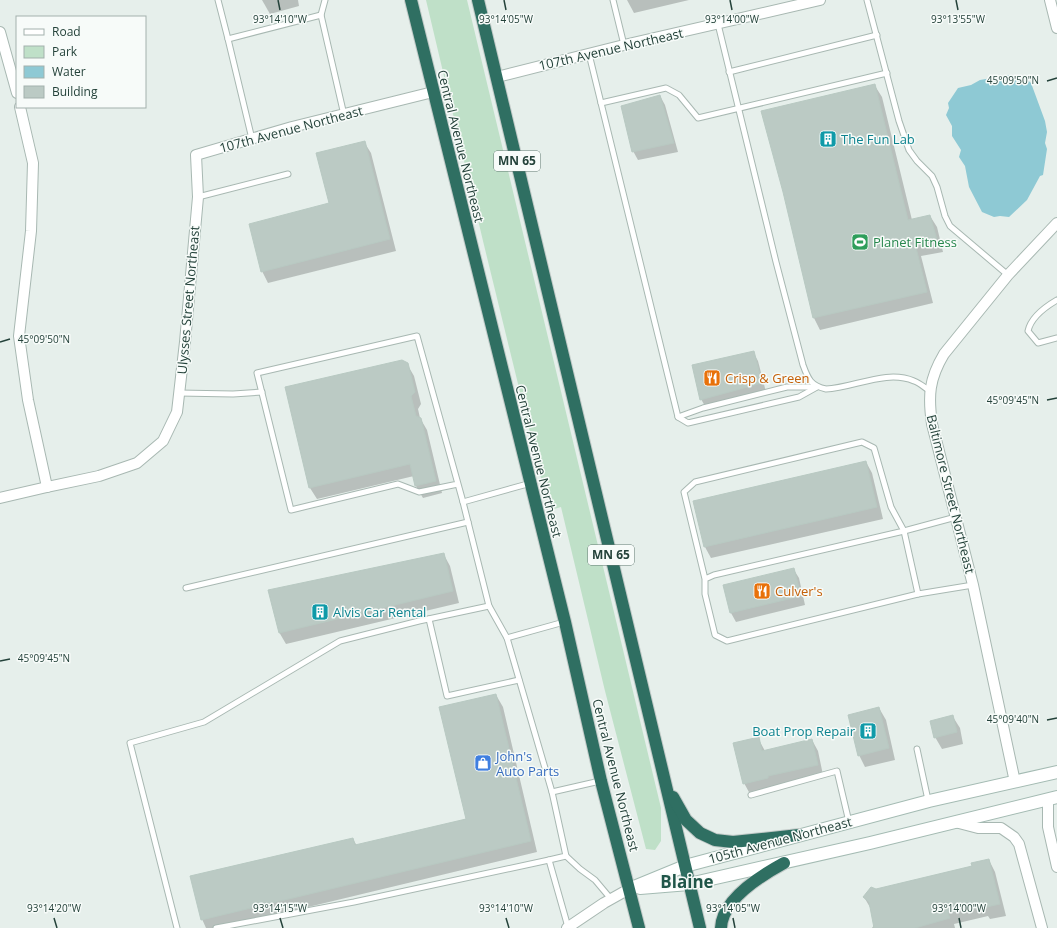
<svg xmlns="http://www.w3.org/2000/svg" width="1057" height="928" font-family="'Open Sans',sans-serif">
<style>
.green{fill:#bfe0c8}
.water{fill:#8ec9d4}
.shadow{fill:#0003}
.building{fill:#bbcac4;stroke:#b8c9c2}
.lines{fill:none;stroke-linecap:round;stroke-linejoin:round}
.lane-casing{stroke:#a8b8b2;stroke-width:7}
.street-casing{stroke:#a8b8b2;stroke-width:12}
.secondary-casing{stroke:#a4bbb3;stroke-width:14}
.highway-casing{stroke:#c2cac8;stroke-width:14}
.lane{stroke:#fff;stroke-width:5}
.street{stroke:#fff;stroke-width:10}
.secondary{stroke:#fff;stroke-width:12}
.highway{stroke:#2f6f62;stroke-width:12}
.ticks{fill:none;stroke:#24423a;stroke-width:1.5}
.labels{text-anchor:middle;stroke-width:3;stroke-linejoin:round;paint-order:stroke}
.shield{fill:#f7fbf9;stroke:#637a73;stroke-width:1}
.shield-label{font-size:12px;font-weight:bold;fill:#24423a}
.street-label{font-size:13px;fill:#24423a;stroke:#f7fbf9}
.culture-label{font-size:13px;fill:#0d838f;stroke:#f7fbf9;text-anchor:start}
.leisure-label{font-size:13px;fill:#27864d;stroke:#f7fbf9;text-anchor:start}
.food-label{font-size:13px;fill:#c56008;stroke:#f7fbf9;text-anchor:start}
.shop-label{font-size:13px;fill:#366cbe;stroke:#f7fbf9;text-anchor:start}
.district-label{font-size:17px;font-weight:bold;fill:#1f5548;stroke:#f7fbf9}
.ticks-label{font-size:10px;text-anchor:middle;fill:#24423a;stroke:#f7fbf9;stroke-width:3;stroke-linejoin:round;paint-order:stroke}
</style>
<rect width="100%" height="100%" fill="#e6efeb"/>
<path class="green" d="M426 0H467L661 808V841L655 850 646 849 605 691 561 507 554 509 546 480 542 482 483 241Z"/>
<path class="water" d="M1008 75 1024 77 1031 83 1045 121 1047 132 1045 143 1047 149 1043 175 1040 176 1027 200 1009 217 1000 216 994 217 982 212 969 187 965 166 959 157 961 150 952 136V126L946 115 949 108 948 103 958 88 971 85 980 80Z"/>
<g class="shadow">
<path d="M262 0H298L299 6 270 14Z"/>
<path d="M627 0H689L634 13Z"/>
<path d="M875 86 882 97 912 220 930 216 937 227 943 252 921 256 933 303 820 330 814 318 784 192Z"/>
<path d="M660 96 665 105 678 152 638 160 633 151Z"/>
<path d="M364 142 371 153 396 251 268 283 262 271 330 204Z"/>
<path d="M753 352 758 361 766 392 706 408 701 399Z"/>
<path d="M407 364 414 376 421 404 418 409 420 418 427 430 442 493 423 498 416 486 414 476 317 499 310 488Z"/>
<path d="M866 462 872 473 883 519 711 558 705 547Z"/>
<path d="M444 555 450 566 459 603 286 644 279 632Z"/>
<path d="M794 570 799 578 805 605 736 622 731 613 724 586Z"/>
<path d="M496 695 503 707 537 852 221 928H206L202 919 353 839 357 846 467 819Z"/>
<path d="M879 708 886 720 895 760 865 767 859 755Z"/>
<path d="M953 717 960 728 963 744 942 749 935 737Z"/>
<path d="M758 738 765 751 812 740 818 751 823 775 750 794 744 783Z"/>
<path d="M989 860 995 872 1006 916 990 919 988 916 954 924 955 928H872L874 925 871 909 864 897 875 890 973 866Z"/>
</g>
<g class="building">
<path d="M875 84 908 220 930 215 937 240 915 244 927 292 813 318 783 192 761 111Z"/>
<path d="M660 95 674 143 632 152 621 106Z"/>
<path d="M365 141 390 239 261 272 249 224 329 203 316 153Z"/>
<path d="M754 351 762 383 700 400 692 365Z"/>
<path d="M402 360 408 363 415 392 411 396 416 416 421 418 436 481 415 486 410 464 309 488 285 387Z"/>
<path d="M866 461 877 507 704 547 693 501Z"/>
<path d="M444 553 453 591 279 633 268 590Z"/>
<path d="M794 568 801 596 730 613 723 585Z"/>
<path d="M496 694 531 841 201 920 190 876 353 838 355 845 466 819 439 707Z"/>
<path d="M879 707 889 748 858 756 848 715Z"/>
<path d="M953 715 957 732 934 738 930 721Z"/>
<path d="M759 737 762 751 812 739 818 765 768 776V778L743 784 733 743Z"/>
<path d="M989 859 1000 904 982 908 981 905 948 913 950 918 915 928H874L869 902 863 897 871 887 876 889 972 866 971 863Z"/>
</g>
<g class="lines">
<g class="lane-casing">
<g id="lane">
<path d="M218 0 228 39"/>
<path d="M613 0 624 45"/>
<path d="M867 0 899 121 909 150 917 161 932 176 937 187 945 216 950 226 1008 275"/>
<path d="M321 15 325 0"/>
<path d="M718 24 776 262 803 365C808 379 811 386 826 389 854 388 886 369 914 381 920 383 925 388 930 391"/>
<path d="M589 54 678 417 688 423 799 397 817 387"/>
<path d="M729 72 877 35"/>
<path d="M601 103 666 88 679 95 698 118 887 73"/>
<path d="M252 139 228 39 321 15 344 115"/>
<path d="M198 197 288 174"/>
<path d="M1057 300C1045 307 1031 317 1028 331L1038 343 1057 338"/>
<path d="M179 393 233 394 262 392"/>
<path d="M678 417 703 408 787 387H816"/>
<path d="M458 484 419 492 398 484 291 510 257 373 417 336 463 502 489 606 507 638 552 792 566 856 549 860 568 927"/>
<path d="M463 502 531 483"/>
<path d="M956 517 904 531 918 594 973 585"/>
<path d="M705 579 714 575 904 531 891 507 874 448 862 442 695 482 684 492 705 579V594L715 635 727 641 918 594"/>
<path d="M186 588 468 522"/>
<path d="M429 619 447 696 519 680"/>
<path d="M507 638 564 622"/>
<path d="M917 749 928 800"/>
<path d="M552 792 600 781"/>
<path d="M751 795 837 771 849 822"/>
<path d="M566 856 580 869 595 880 611 899"/>
<path d="M177 928 130 743 204 722 340 641 419 621 489 606"/>
<path d="M216 928 354 902 549 860"/>
</g>
</g>
<g class="street-casing">
<g id="street">
<path d="M1050 0 1057 28"/>
<path d="M0 32 17 93"/>
<path d="M497 77 624 45 820 0"/>
<path d="M20 107 33 163 31 231 19 336 28 400 47 487"/>
<path d="M0 498 47 487 99 476 137 463 163 441 177 412 185 342 198 197 196 155 292 127 433 92"/>
<path d="M1015 782 973 585 932 424C928 396 929 379 944 354L1008 275 1057 223"/>
<path d="M1048 799V827L1057 867"/>
<path d="M955 822 978 828H1001L1014 837 1019 844 1042 928"/>
<path d="M567 928 604 903 629 889"/>
</g>
</g>
<g class="secondary-casing">
<g id="secondary">
<path d="M640 888 689 884 870 843 1057 797"/>
<path d="M629 889 685 866 929 801 1057 772"/>
</g>
</g>
<g class="highway-casing">
<g id="highway">
<path d="M411 0 565 622 601 781 639 928"/>
<path d="M478 0 700 928"/>
<path d="M673 797 686 820 700 833 715 840 733 842 799 835"/>
<path d="M721 928C722 899 762 875 784 863"/>
</g>
</g>
<use href="#lane" class="lane"/>
<use href="#street" class="street"/>
<use href="#secondary" class="secondary"/>
<use href="#highway" class="highway"/>
</g>
<path class="ticks" d="M278 0 280 10M504 0 506 10M730 0 732 10M956 0 958 10M1047 81 1057 78M0 342 10 339M1047 400 1057 398M0 661 10 659M1047 720 1057 718M54 918 57 928M280 918 283 928M506 918 509 928M733 918 735 928M959 918 961 928"/>
<defs>
<g id="building-square" transform="scale(0.9)"><rect x="-9" y="-9" width="18" height="18" rx="4" fill="#0f9aa8" stroke="#f7fbf9"/><path d="M-4-6H4V6H1V3H-1V6H-4ZM-2.5-4.3h1.7v1.8h-1.7ZM.8-4.3h1.7v1.8H.8ZM-2.5-1h1.7V.8h-1.7ZM.8-1h1.7V.8H.8Z" fill="#fff"/></g>
<g id="stadium-square" transform="scale(0.9)"><rect x="-9" y="-9" width="18" height="18" rx="4" fill="#2e9e5b" stroke="#f7fbf9"/><path d="M0-5a6.5 5 0 1 0 0 10a6.5 5 0 1 0 0-10ZM-3.5-1.8h7v3.6h-7Z" fill="#fff"/></g>
<g id="restaurant-square" transform="scale(0.9)"><rect x="-9" y="-9" width="18" height="18" rx="4" fill="#e8710a" stroke="#f7fbf9"/><path d="M-5-6h1v4h1v-4h1v4h1v-4h1v5L-1.5 .5V6h-2V.5L-5-1ZM5-6V6H3V1.5H1.5Q1.5-4 5-6Z" fill="#fff"/></g>
<g id="shop-square" transform="scale(0.9)"><rect x="-9" y="-9" width="18" height="18" rx="4" fill="#3f7fe0" stroke="#f7fbf9"/><path d="M-5-2.5h2.3a2.7 3.5 0 0 1 5.4 0H5L5.5 6h-11ZM-1.5-2.5h3a1.5 2.3 0 0 0-3 0Z" fill="#fff"/></g>
</defs>
<g fill-rule="evenodd">
<use href="#building-square" x="828" y="139"/>
<use href="#stadium-square" x="860" y="242"/>
<use href="#restaurant-square" x="712" y="378"/>
<use href="#restaurant-square" x="762" y="591"/>
<use href="#building-square" x="320" y="612"/>
<use href="#building-square" x="868" y="731"/>
<use href="#shop-square" x="483" y="763"/>
</g>
<g class="labels">
<g class="shield">
<rect x="494" y="151" width="46" height="20" rx="3"/>
<rect x="588" y="545" width="46" height="20" rx="3"/>
</g>
<g class="shield-label">
<text x="517" y="165">MN 65</text>
<text x="611" y="559">MN 65</text>
</g>
<g class="street-label">
<text transform="translate(611 49) rotate(-13)" y="5">107th Avenue Northeast</text>
<text transform="translate(291 129) rotate(-15)" y="5">107th Avenue Northeast</text>
<text transform="translate(461 146) rotate(76)" y="5">Central Avenue Northeast</text>
<text transform="translate(188 300) rotate(-85)" y="5">Ulysses Street Northeast</text>
<text transform="translate(539 461) rotate(76)" y="5">Central Avenue Northeast</text>
<text transform="translate(951 494) rotate(76)" y="5">Baltimore Street Northeast</text>
<text transform="translate(616 775) rotate(76)" y="5">Central Avenue Northeast</text>
<text transform="translate(780 840) rotate(-15)" y="5">105th Avenue Northeast</text>
</g>
<g class="culture-label">
<text x="841" y="144">The Fun Lab</text>
<text x="333" y="617">Alvis Car Rental</text>
<text x="855" y="736" text-anchor="end">Boat Prop Repair</text>
</g>
<g class="leisure-label">
<text x="873" y="247">Planet Fitness</text>
</g>
<g class="food-label">
<text x="725" y="383">Crisp &amp; Green</text>
<text x="775" y="596">Culver's</text>
</g>
<g class="shop-label">
<text x="496" y="761">John's<tspan x="496" dy="15">Auto Parts</tspan></text>
</g>
<g class="district-label">
<text x="687" y="888">Blaine</text>
</g>
</g>
<g class="ticks-label">
<text x="280" y="23">93°14'10"W</text>
<text x="506" y="23">93°14'05"W</text>
<text x="732" y="23">93°14'00"W</text>
<text x="958" y="23">93°13'55"W</text>
<text x="1013" y="84">45°09'50"N</text>
<text x="44" y="343">45°09'50"N</text>
<text x="1013" y="404">45°09'45"N</text>
<text x="44" y="662">45°09'45"N</text>
<text x="1013" y="723">45°09'40"N</text>
<text x="54" y="912">93°14'20"W</text>
<text x="280" y="912">93°14'15"W</text>
<text x="506" y="912">93°14'10"W</text>
<text x="733" y="912">93°14'05"W</text>
<text x="959" y="912">93°14'00"W</text>
</g>
<rect x="16" y="16" width="130" height="92" fill="#f7fbf9" stroke="#a3b1ad"/>
<rect x="24" y="29" width="20" height="6" fill="#ffffff" stroke="#a3b1ad"/>
<text x="52" y="36" font-size="12" fill="#24423a">Road</text>
<rect x="24" y="46" width="20" height="12" fill="#bfe0c8" stroke="#a3b1ad"/>
<text x="52" y="56" font-size="12" fill="#24423a">Park</text>
<rect x="24" y="66" width="20" height="12" fill="#8ec9d4" stroke="#a3b1ad"/>
<text x="52" y="76" font-size="12" fill="#24423a">Water</text>
<rect x="24" y="86" width="20" height="12" fill="#bbcac4" stroke="#a3b1ad"/>
<text x="52" y="96" font-size="12" fill="#24423a">Building</text>
</svg>
